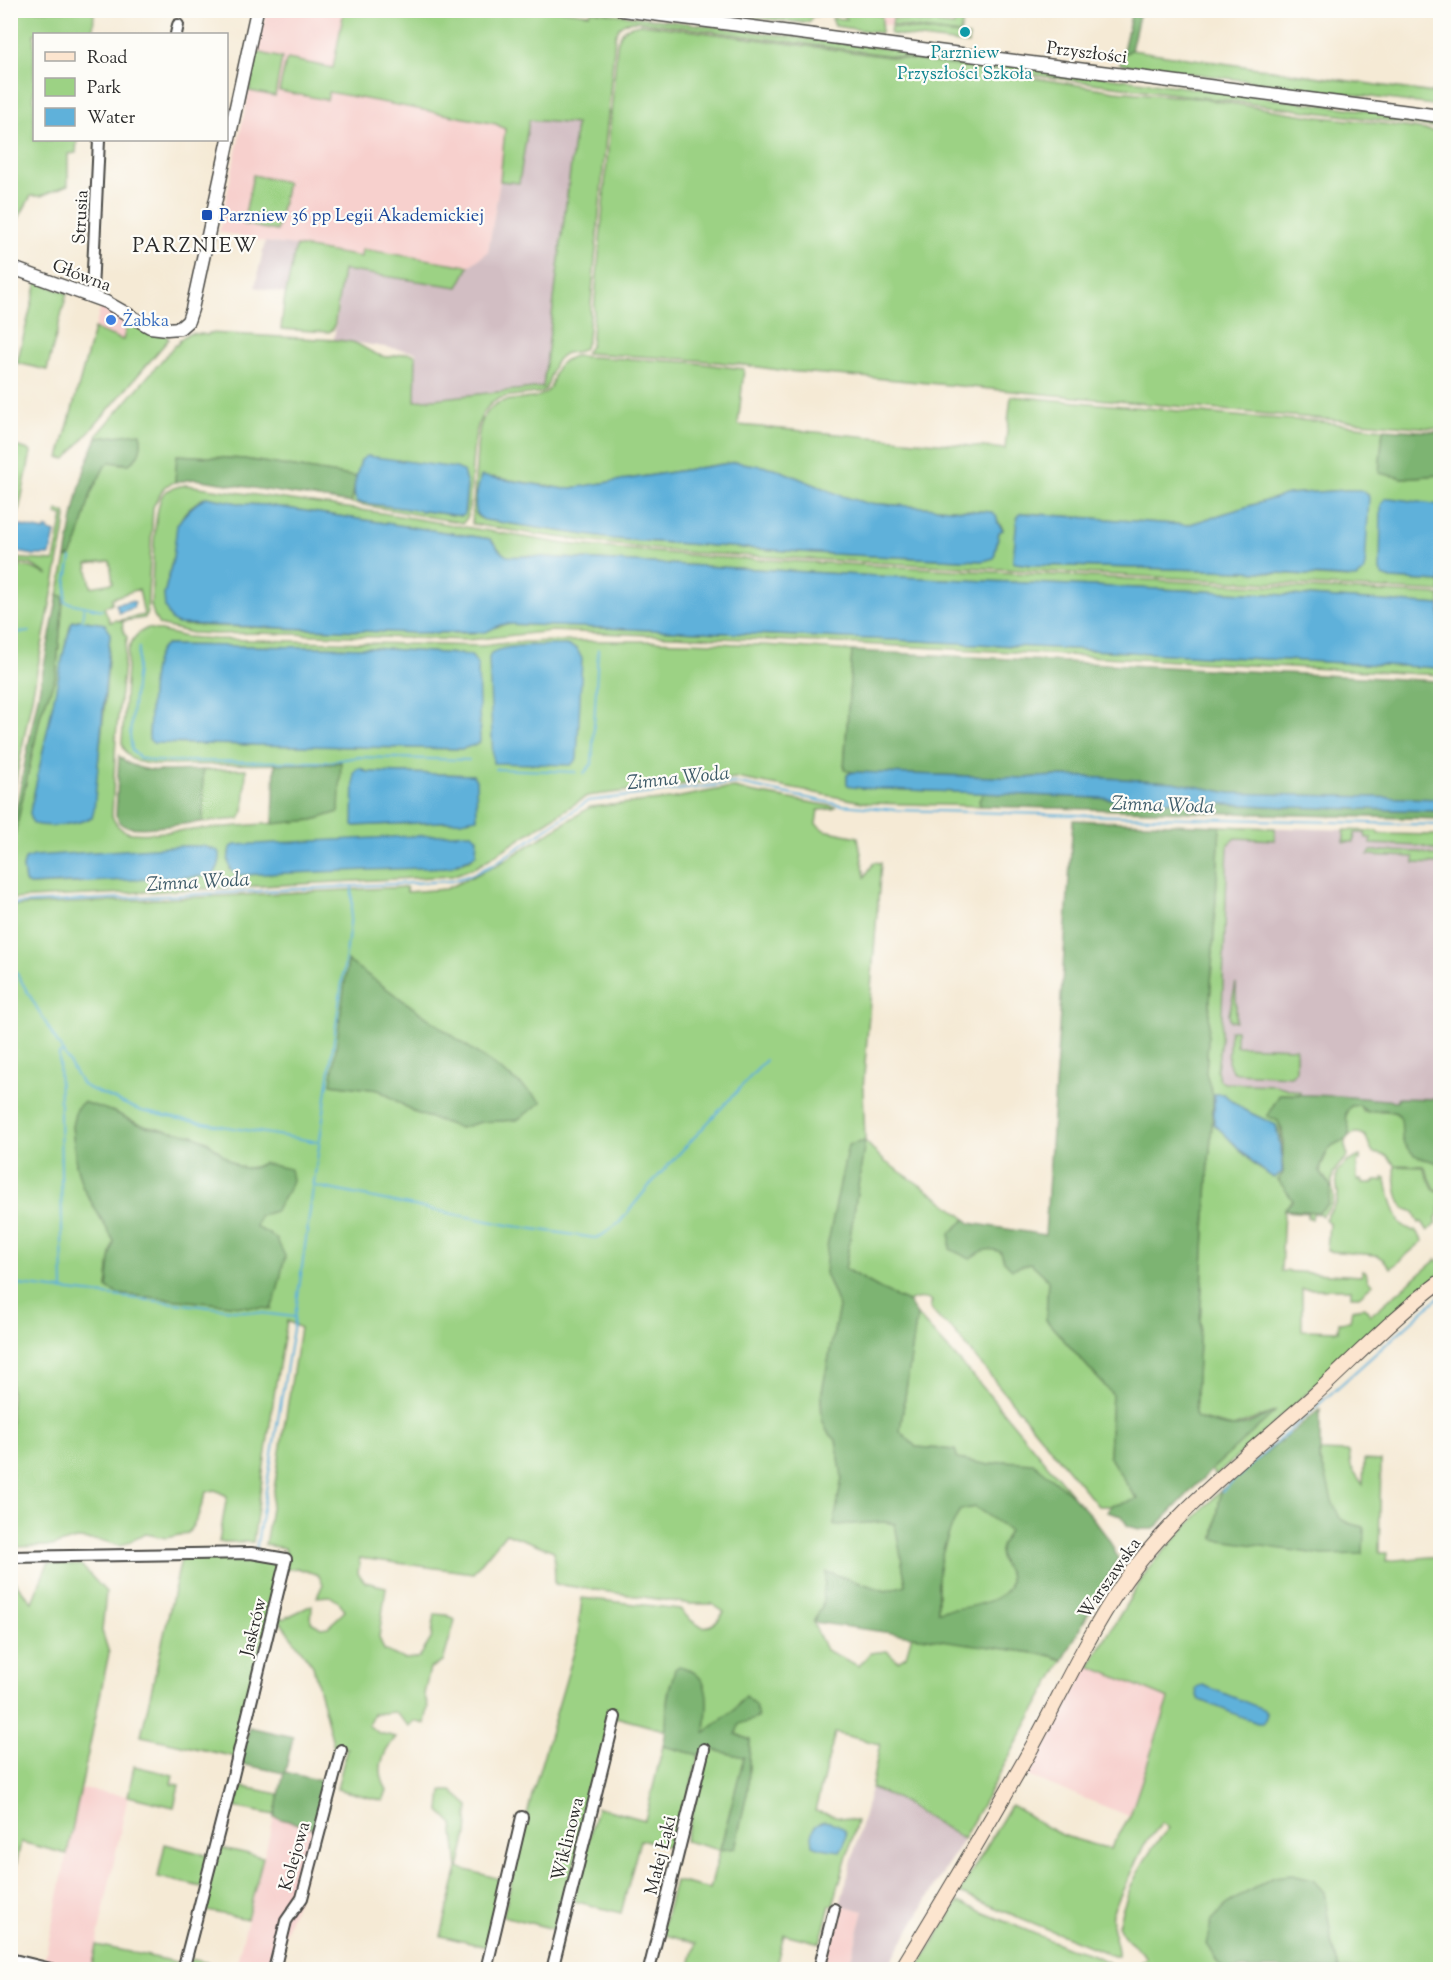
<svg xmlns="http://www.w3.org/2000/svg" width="1451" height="1980" font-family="'Sorts Mill Goudy',serif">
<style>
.built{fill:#f7d0cd}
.industrial{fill:#d2bec3}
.green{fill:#9cd284;stroke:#647e58;stroke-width:1.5;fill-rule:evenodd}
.forest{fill:#7db472;stroke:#54704e;stroke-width:1.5;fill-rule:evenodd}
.water{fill:#5fb1da;stroke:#456e82;stroke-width:1.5}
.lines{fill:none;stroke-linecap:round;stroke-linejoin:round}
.stream{stroke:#5fb1da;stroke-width:2}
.minor-casing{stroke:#494844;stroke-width:14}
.tertiary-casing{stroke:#494844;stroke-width:15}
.secondary-casing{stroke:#494844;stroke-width:16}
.minor{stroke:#fff;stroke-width:10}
.tertiary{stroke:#fff;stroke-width:12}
.secondary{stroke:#fce5cf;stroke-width:14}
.culture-dot{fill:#0f9aa8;stroke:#fdfcf7;stroke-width:2}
.transit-dot{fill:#1a4fb4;stroke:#fdfcf7;stroke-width:2}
.shop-dot{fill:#3f7fe0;stroke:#fdfcf7;stroke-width:2}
.labels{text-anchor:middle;stroke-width:4.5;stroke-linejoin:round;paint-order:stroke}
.culture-label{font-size:18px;fill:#0d838f;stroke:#fdfcf7}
.street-label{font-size:18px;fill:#2b2b2b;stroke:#fdfcf7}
.transit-label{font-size:18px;fill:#164399;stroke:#fdfcf7;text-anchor:start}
.shop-label{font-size:18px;fill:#366cbe;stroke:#fdfcf7;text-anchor:start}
.water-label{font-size:20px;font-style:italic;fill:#3d5a68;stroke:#fdfcf7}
.quarter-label{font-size:21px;letter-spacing:1.5px;fill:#2b2b2b;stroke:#fdfcf7}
</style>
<rect width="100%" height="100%" fill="#fdfcf7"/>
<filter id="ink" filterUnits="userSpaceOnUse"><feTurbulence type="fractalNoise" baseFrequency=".0167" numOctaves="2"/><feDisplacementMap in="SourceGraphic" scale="12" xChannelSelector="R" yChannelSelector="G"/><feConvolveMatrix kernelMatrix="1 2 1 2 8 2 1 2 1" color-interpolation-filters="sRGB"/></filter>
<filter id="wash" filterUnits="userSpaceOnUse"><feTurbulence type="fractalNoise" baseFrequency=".008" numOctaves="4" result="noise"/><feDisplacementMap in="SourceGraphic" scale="24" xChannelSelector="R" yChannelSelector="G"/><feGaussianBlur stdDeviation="1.35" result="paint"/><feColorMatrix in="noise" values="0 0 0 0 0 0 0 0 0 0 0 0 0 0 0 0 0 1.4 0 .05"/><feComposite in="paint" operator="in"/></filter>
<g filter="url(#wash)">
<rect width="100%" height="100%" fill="#f5ead5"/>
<g class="built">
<path d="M266 11H510L505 129 500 181 488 252 469 266 363 249 361 257 265 242 219 232Z"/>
<path d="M840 11H965L960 34 847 20Z"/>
<path d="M102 305 128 320 123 340 94 329Z"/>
<path d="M1089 1666 1169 1699 1129 1816 1028 1776Z"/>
<path d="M81 1789 128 1796 91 1969H77L66 1967 63 1963 44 1962Z"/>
<path d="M274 1817 316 1829 297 1901 271 1969 235 1970Z"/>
<path d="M840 1905 864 1911 848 1969 822 1970Z"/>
</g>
<g class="industrial">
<path d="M529 120 576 124 543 388 414 401 416 352 334 339 343 270 458 287 469 266 488 252 500 181 519 183Z"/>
<path d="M265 242 296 246 286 294 255 287Z"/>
<path d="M1220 826 1377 831 1378 834 1440 835V1099L1397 1098V1101L1338 1096 1267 1116 1206 1073Z"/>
<path d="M871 1788 896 1798 963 1839 886 1969H848L864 1911 840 1905Z"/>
</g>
<g class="green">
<path d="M11 10 94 11 93 34H34V140H77L76 153 68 154V185L41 196H31L15 225V262L10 260Z"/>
<path d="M558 10 589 14 592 11 1440 120V128L1121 87 637 21C624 21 618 25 615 37L588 338C582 361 572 345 559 358 549 367 552 383 543 392 529 395 514 394 501 398 463 411 476 487 467 518L463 523 351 503 353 493 354 496 364 503 461 516 465 512 467 486 361 460 357 477 244 459 177 455 175 482 165 486 153 507 147 613 145 618 123 621C122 628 122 632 127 637L116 736 112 816C120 836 134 834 153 833L313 820 339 812 340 762 330 764 158 765C141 763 127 762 122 743L128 653C131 640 136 633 148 628L186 637 214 639 481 646C526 640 569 641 614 641 693 641 773 645 852 651L844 769 852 772 847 775V781L861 788 983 793 979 801 981 806 868 803 736 778 587 796 478 866 452 876 11 899V852L41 713 56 676 63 603V596L58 595 66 558 71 556 78 541 91 493 105 466 110 462C114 462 117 463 121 464 138 466 143 447 140 434L97 438 98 434 175 345H177C186 330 192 333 208 335L209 333 336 340C342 341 350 341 355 343 367 348 374 356 387 357 398 357 405 350 416 355L415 401 543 387 576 124 529 120 519 183 500 181 505 129 496 124 329 92 327 100 279 91 286 61 288 59 333 68 344 11ZM110 561 113 583 91 587 87 564ZM139 589 144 615 120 620 123 622 116 620 110 622 104 607 112 603V598ZM79 620 105 624 110 634 104 711 92 818 61 824 30 818 70 626 73 621ZM166 645 372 648 471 655 470 746 463 749 154 743 149 735C151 716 150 653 166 645ZM363 769 367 772 473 775 461 821 354 826ZM184 846 211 848 78 883 29 885 25 882 23 867ZM229 851 476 854 471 859 449 867 230 870Z"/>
<path d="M813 10 818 12 817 16H812L810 21 804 23 701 11Z"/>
<path d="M840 11H875V14L881 15 882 19 881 33 835 26 832 18 847 19Z"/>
<path d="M958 11H965L960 34 892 25 893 18 908 20 910 13 916 14 915 21 931 23 932 17H939L938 24 954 26 955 18 959 20 960 14 958 13Z"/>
<path d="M641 24 973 68 1115 91 1197 98 1319 117 1369 122 1440 132V429L1128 402 886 379 786 371 737 364 685 359 585 353 591 345 617 45C620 30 626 26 641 24Z"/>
<path d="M891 27 969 36 968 44 890 34Z"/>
<path d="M1131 50 1440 94V106L1120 64 1122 55Z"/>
<path d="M257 52 282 58 275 96 249 91Z"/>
<path d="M253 175 287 182 277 231 243 224Z"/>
<path d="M296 246 361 257 362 249 469 266 458 287 343 270 334 328 329 332 281 329 284 302Z"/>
<path d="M37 282 67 293 47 370 17 363Z"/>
<path d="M128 320 163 333 169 339 66 459 59 458 94 329 123 340Z"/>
<path d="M574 356 688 362 744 369 738 425 1005 449 1011 396 1247 417 1314 421 1383 429 1379 473 1402 478 1440 475V505L1421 503 1391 579 1440 582V592L694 553C618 546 547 537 472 524 473 504 475 484 476 464 477 452 477 439 480 427 482 419 488 409 496 404 509 396 533 402 545 393 560 382 545 367 574 356ZM735 462 774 468 842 496 866 503 992 512 1003 529 999 532 994 558 983 561 831 554 613 539 485 520 480 518 476 514 492 477 565 489ZM1347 490 1365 492 1348 578 1244 571 1030 565 1015 563 1013 561 1025 513 1187 525 1288 494Z"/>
<path d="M10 445 26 449 31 452 18 515 11 514Z"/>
<path d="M186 485 382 513 565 544 710 557 1440 595V605L1308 596 877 576 526 556C500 558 506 556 490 539L266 505 243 504 206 497C175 513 178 527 173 557 170 570 167 583 164 595L183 625 416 633H474L506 624 918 641 1440 668V675L842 643 552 631 468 640 259 633 216 634 192 633 159 625 154 616 151 605C153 585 152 506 164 493 170 488 179 486 186 485Z"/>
<path d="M57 510 65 513 66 516 64 533 11 805V566L29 567 49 575 30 564 11 563V558L54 561 63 516 56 514Z"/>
<path d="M246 769 244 810 240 819 203 822V770Z"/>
<path d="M735 788 750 792 836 807 833 809 818 810 816 824 824 830 858 837 865 877 874 862 881 863 863 1089 865 1141 884 1161 935 1195 966 1219 950 1233 984 1249H995L1001 1252 1004 1261 1031 1263 1048 1279 1046 1320 1112 1394 1109 1456 1131 1491 1138 1500 1111 1506H1098L952 1329 940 1320 930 1308 932 1301C922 1297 917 1298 908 1302L890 1294 845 1269 865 1141 825 1273 839 1307 821 1397 822 1419 827 1431 836 1440 842 1477 834 1525 884 1522 896 1524 906 1586 886 1591 827 1572 822 1607 813 1622 826 1650 859 1666 870 1653 887 1651 898 1661 906 1656 912 1635 1048 1655 1063 1660 963 1839 896 1798 871 1788 880 1744 835 1733 815 1811 857 1821 833 1905H830L820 1943 784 1934 775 1970 689 1969 696 1943 661 1934 675 1881 710 1889 720 1850 685 1841 709 1749 744 1757 720 1849 735 1848 748 1789 750 1740 736 1734 745 1696 734 1710 705 1732 707 1701 669 1689 667 1703V1731L612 1716 558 1930 503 1916 532 1795 577 1642 582 1598 680 1609C695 1627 710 1636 724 1612L712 1604H691L555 1584 554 1551 506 1533 473 1573 360 1558 358 1573 365 1582 386 1587 379 1637 384 1650 403 1659 419 1658 431 1639 435 1614 447 1615 455 1620 443 1662 430 1668 424 1694 428 1707 425 1724 414 1721 409 1726 394 1712 373 1714 368 1725 379 1733 396 1737C382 1754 375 1770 387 1790L383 1801 337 1789 347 1748 334 1747 313 1666 273 1612 236 1757 141 1736 182 1555 286 1553 285 1548 265 1545 300 1328 287 1321 276 1382 253 1542H219L227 1496 215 1490 206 1492 197 1519 188 1533 166 1538 146 1534 120 1546 104 1541 76 1539 53 1546 11 1547V906L406 887 407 892 446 889 499 864 590 807 670 799 721 789ZM348 961 520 1084 541 1102 517 1120 481 1122 460 1128 416 1113 379 1090 332 1084ZM112 1111 139 1124 194 1136 207 1141 234 1165 245 1168 256 1167 263 1163 259 1215 256 1227 276 1238 271 1309 118 1294 107 1288 110 1259 114 1241 82 1186 76 1164 72 1126ZM297 1568 319 1575 323 1584 317 1597 330 1596 340 1603 345 1611 328 1627 321 1628 311 1622 312 1605 283 1619 273 1611 282 1570Z"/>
<path d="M1220 826 1275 828V840L1235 838 1228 844 1221 1039 1217 1070 1219 1079 1224 1083 1275 1085 1300 1092V1094H1280L1267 1116 1278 1121C1287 1143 1276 1184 1293 1200L1284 1209 1328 1182 1321 1173V1166L1330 1147 1345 1139 1349 1135C1348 1124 1342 1114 1351 1106L1359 1105 1363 1111C1377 1113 1393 1106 1402 1119 1403 1137 1403 1152 1423 1158 1429 1160 1435 1160 1440 1165V1191L1435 1189 1424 1166 1395 1165 1387 1156 1373 1153C1369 1148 1369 1141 1365 1136 1358 1130 1347 1134 1345 1142 1344 1147 1347 1152 1348 1156 1343 1162 1335 1167 1333 1175 1328 1195 1343 1196 1322 1216L1320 1214 1313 1213 1312 1219 1308 1218V1213L1284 1211 1281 1271 1361 1276 1363 1270 1366 1272 1368 1280 1373 1284 1359 1296H1351V1289H1302V1330L1338 1331 1339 1322 1350 1321 1352 1309 1364 1307 1371 1315 1437 1259 1440 1263V1274L1391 1315 1366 1340 1216 1476 1211 1470 1274 1412 1233 1427 1197 1418 1195 1414 1209 1160C1211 1139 1213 1118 1213 1096 1213 1093 1207 1080 1206 1073ZM1214 1094H1223L1244 1110 1276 1125 1278 1130 1282 1157V1172L1274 1178C1251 1165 1234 1142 1214 1124Z"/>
<path d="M1344 830 1377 831 1378 834 1440 835V851L1420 846 1371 844V838H1366L1365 833H1355L1354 842H1344Z"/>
<path d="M1371 851 1420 852 1440 857V864L1414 863V857L1368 855Z"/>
<path d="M1236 983V1021H1230L1229 1014Z"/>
<path d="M1230 1030H1236V1046L1296 1048V1071L1291 1076 1237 1073 1232 1071 1228 1062Z"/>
<path d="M1360 1156V1161H1357V1180H1362V1183H1375V1181H1383V1178H1386C1386 1185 1397 1220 1401 1224 1404 1228 1410 1228 1413 1231L1415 1230 1423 1241 1391 1268 1383 1259 1376 1255 1327 1251 1329 1223 1325 1219 1336 1203 1338 1195 1336 1178 1337 1172 1347 1162Z"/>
<path d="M1395 1166 1423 1167 1434 1190 1440 1193V1212L1436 1218 1437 1223 1428 1231 1422 1222 1419 1223 1414 1212C1411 1210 1407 1210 1404 1208 1396 1199 1395 1177 1395 1166Z"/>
<path d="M917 1315 981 1385 1075 1498 1033 1464 1004 1461 989 1465 958 1459 955 1450 916 1447 900 1431Z"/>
<path d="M1319 1451 1349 1452 1351 1467 1363 1485 1364 1460 1381 1461 1379 1553H1387L1386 1561 1440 1556V1969H1339L1332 1942 1324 1892 1273 1877 1228 1904 1218 1963 1225 1969H1131L1147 1958C1138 1945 1125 1944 1118 1925 1127 1890 1144 1855 1169 1828L1162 1823 1144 1845 1112 1913C1109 1929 1119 1941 1118 1956H1114L959 1893 1011 1805C1026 1813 1038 1823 1052 1830 1069 1840 1091 1843 1110 1849L1130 1816 1169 1699 1089 1666 1149 1567 1221 1490 1214 1538 1364 1527C1356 1525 1347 1524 1341 1519 1330 1508 1330 1488 1325 1474 1323 1466 1320 1460 1319 1451Z"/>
<path d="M975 1507 1009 1530C1006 1537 998 1548 1000 1557 1001 1564 1009 1570 1010 1578 1013 1605 956 1609 938 1611V1565L950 1530 960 1510Z"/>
<path d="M48 1563 81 1565 106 1592 102 1631 109 1653 67 1854 21 1842 11 1888V1573L19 1587 32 1602Z"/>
<path d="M663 1746 699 1755 675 1848 640 1840 621 1913 574 1901 597 1807 645 1820Z"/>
<path d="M134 1766 173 1775 171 1784 179 1785 174 1807 128 1796Z"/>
<path d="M233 1785 279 1794 275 1815 228 1806 234 1792Z"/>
<path d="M442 1791H452L469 1806 467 1834 459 1868 504 1880 487 1947 441 1936 458 1868 453 1824 440 1811Z"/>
<path d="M165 1844 207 1855 209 1858 202 1887 158 1877Z"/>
<path d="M217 1847 263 1857 247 1919 202 1910Z"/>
<path d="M958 1902 1069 1948 1091 1954 1111 1964 1114 1969H917Z"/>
<path d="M96 1945 182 1963 180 1969 91 1970Z"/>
<path d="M190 1959 236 1969 187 1970Z"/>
</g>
<g class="forest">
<path d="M1132 11H1140L1131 50 1122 55Z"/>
<path d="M1383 429 1440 432V475L1402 478 1379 473Z"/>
<path d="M140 433C143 446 140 457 129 464L110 462 105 466 91 493 78 541 71 556 66 558C73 517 79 476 97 438Z"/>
<path d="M177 455 244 459 357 477 351 503 195 479 175 482Z"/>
<path d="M58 595 63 596V600L56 676 41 713 11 852V834Z"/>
<path d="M852 651 1440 681V799L1230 793 1173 782 1086 777 1056 776 1022 778 852 772 844 770Z"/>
<path d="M119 756C140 777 176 770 203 770V822C187 823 131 833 121 824 120 823 117 817 116 815Z"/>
<path d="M341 762 339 812 313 820 273 824 275 764H330Z"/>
<path d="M983 793 1290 807 1440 811V819L981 806 979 801Z"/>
<path d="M1073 820 1220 826 1206 1073C1207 1080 1213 1093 1213 1096 1213 1118 1211 1139 1209 1160L1195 1414 1197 1418C1208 1422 1224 1427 1235 1427 1248 1426 1264 1416 1276 1411L1211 1470 1154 1529H1140L1128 1526 1121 1516 1107 1512 1111 1506 1138 1499 1131 1491 1109 1456 1112 1394 1046 1320 1048 1279 1031 1263 1012 1269 1004 1261 1001 1252C988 1246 981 1251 970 1259L950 1249V1233L966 1219 970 1223 1045 1235Z"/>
<path d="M348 961 520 1084 542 1102 517 1120 481 1122 460 1128 416 1113 379 1090 331 1084Z"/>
<path d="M1280 1094 1338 1096 1397 1101V1098L1440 1099V1165C1434 1159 1426 1161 1419 1157 1415 1156 1411 1152 1408 1149 1392 1134 1416 1110 1381 1110 1376 1110 1372 1112 1367 1112L1359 1105 1351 1106C1339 1117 1351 1121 1349 1132 1348 1142 1338 1141 1332 1146 1327 1150 1319 1166 1320 1172 1322 1177 1328 1182 1331 1187L1328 1204 1319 1212 1284 1210 1293 1200 1278 1180 1283 1173V1142L1282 1130 1278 1121 1267 1116Z"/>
<path d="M83 1102C95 1106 107 1109 118 1114 125 1117 132 1122 139 1124 161 1132 187 1129 207 1142 227 1154 237 1179 263 1163L290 1169 292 1180 288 1191 275 1211 259 1216 256 1227 276 1238 285 1256 277 1293 271 1309 118 1294 107 1288 110 1259 114 1241 82 1186 76 1164 72 1126 76 1109Z"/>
<path d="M865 1141 845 1269 890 1294 908 1302 917 1315 900 1431 916 1447 955 1450 958 1459 989 1465 1004 1461 1033 1463 1075 1498 1092 1517 1108 1538 1118 1558 1063 1660 1048 1655 813 1622 822 1607 826 1572 886 1591 906 1585 895 1524 884 1522 834 1525 842 1477 836 1440 827 1431 822 1419 821 1397 839 1307 825 1273 827 1247 848 1145ZM975 1507 1009 1530C1006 1537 998 1548 1000 1556 1001 1564 1009 1570 1010 1578 1013 1604 956 1609 938 1611 936 1570 940 1547 960 1510Z"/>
<path d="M1320 1409V1461L1326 1476 1332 1501 1340 1518 1347 1523 1364 1527 1363 1554 1323 1555 1214 1539 1221 1490Z"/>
<path d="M679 1666C715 1675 707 1703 705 1732L734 1710 745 1696 755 1704 758 1718 739 1724 736 1734 750 1740 748 1789 735 1848 720 1850 744 1757 709 1749 699 1755 663 1746C667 1731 666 1718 667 1703 668 1691 672 1680 675 1669Z"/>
<path d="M249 1727 293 1737 285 1772 329 1783 316 1829 274 1817 284 1773 241 1764Z"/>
<path d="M1292 1875 1313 1880 1324 1892 1332 1942 1339 1969H1225L1218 1963 1206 1944 1212 1920 1227 1904 1273 1877Z"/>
</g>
<g class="water">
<path d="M367 456 456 468 463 471 467 486 464 515 461 516 357 502C350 490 358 472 361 460Z"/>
<path d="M736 462 774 468 842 496 866 503 992 512 996 515 998 523 1003 530 999 532 994 558 983 561 831 554 613 539 485 520C468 515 478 490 481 476L565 489Z"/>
<path d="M1347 490H1360L1368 494 1369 498 1365 566 1363 573 1357 578 1244 571 1030 565 1015 563 1013 561 1017 518 1018 515 1022 513 1187 525 1288 494Z"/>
<path d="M206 497 243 504 266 505 490 539C506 556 500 558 526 556L877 576 1308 596 1440 605V668L918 641 506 624 500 625 486 632 416 633 178 624 172 621 165 608 164 595 173 558 177 525C184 513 194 504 206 497Z"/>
<path d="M1390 498 1440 505V582L1391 579 1383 576 1380 571 1381 505 1385 499Z"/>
<path d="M17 525 44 531 46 528H48L49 531 55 533 50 555H34L12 551Z"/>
<path d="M130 601 135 602 133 608 119 613 116 604Z"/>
<path d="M79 620 105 624 110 634 94 810 92 818C76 824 51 828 34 824L30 818V812L65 646 72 622Z"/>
<path d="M166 645 372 648 471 655 478 665 480 742C475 746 469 746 463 749L153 743 149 739V735C151 715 148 654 166 645Z"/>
<path d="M566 645 577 649 582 659 577 759 571 765 493 763 489 658 491 653C510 643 544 646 566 645Z"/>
<path d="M360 768 367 772 473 775 476 780 477 818 461 821 353 826 354 773 357 769Z"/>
<path d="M852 772 1022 778 1056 776 1086 777 1173 782 1230 793 1440 799V811L1290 807 1168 801 861 788 851 787 847 784V775Z"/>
<path d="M472 833 477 838 476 854 471 858 449 867 238 875C227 872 227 856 231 847L235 845Z"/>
<path d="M184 846H203L218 851C222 859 219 866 214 874L208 876 29 885 25 882 23 867 25 859 34 856Z"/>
<path d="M1214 1094H1223L1244 1110 1276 1125 1282 1157V1172L1274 1178C1251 1164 1234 1142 1214 1124Z"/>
<path d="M1203 1685 1263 1709 1267 1714 1264 1723H1257L1200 1700 1197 1696 1196 1689 1200 1686Z"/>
<path d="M824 1821C844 1824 853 1832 840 1851L821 1848 813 1845 812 1835 815 1825Z"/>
</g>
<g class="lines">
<g class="stream">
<path d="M71 558 67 579 65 602 102 610"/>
<path d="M82 621 84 606"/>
<path d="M10 633 29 632"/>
<path d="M139 648 130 735 132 750 140 758 153 761 327 762 358 757 469 760"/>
<path d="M10 672 13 674"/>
<path d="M496 769 576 772"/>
<path d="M584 773 592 764 598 649"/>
<path d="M10 904 451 881 471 875 494 864 588 801 734 783 842 805 897 810 1440 825"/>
<path d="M10 962 81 1083 86 1087 141 1111 179 1119 319 1142"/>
<path d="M62 1052 59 1054 63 1291"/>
<path d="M314 1186 513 1226 595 1238 601 1236 619 1223 649 1186 766 1060"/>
<path d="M10 1284 295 1317"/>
<path d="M1222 1491 1440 1296"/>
<path d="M256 1550 295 1317 348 940 352 906V888"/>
</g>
</g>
</g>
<g filter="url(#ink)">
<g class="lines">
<g class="minor-casing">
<g id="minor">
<path d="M176 34 178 25"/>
<path d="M90 296 92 291 99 140"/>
<path d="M10 1557 251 1553 286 1559 230 1788 183 1970"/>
<path d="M10 1959 55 1970"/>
<path d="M274 1970 286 1921 302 1898 341 1750"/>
<path d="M486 1970 522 1817"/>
<path d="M552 1970 615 1717"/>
<path d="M649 1970 704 1749"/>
<path d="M819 1970 834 1909"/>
</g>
</g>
<g class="tertiary-casing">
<g id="tertiary">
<path d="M622 10 1440 116"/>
<path d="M10 267 106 302 150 327 167 329 180 328 188 321 192 309 257 10"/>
</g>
</g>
<g class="secondary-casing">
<path id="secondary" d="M901 1970C946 1896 990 1822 1032 1747 1061 1694 1086 1639 1120 1588 1169 1516 1244 1458 1309 1400 1352 1361 1393 1317 1440 1282"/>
</g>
<use href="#minor" class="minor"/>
<use href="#tertiary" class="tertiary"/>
<use href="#secondary" class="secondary"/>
</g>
</g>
<circle class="culture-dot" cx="965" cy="32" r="6"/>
<rect class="transit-dot" x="201" y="209" width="12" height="12" rx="3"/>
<circle class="shop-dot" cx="111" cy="320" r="6"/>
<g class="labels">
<g class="culture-label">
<text x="965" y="58">Parzniew<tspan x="965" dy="21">Przyszłości Szkoła</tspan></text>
</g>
<g class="street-label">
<text transform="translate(1087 52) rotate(7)" y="6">Przyszłości</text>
<text transform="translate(80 217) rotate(-87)" y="6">Strusia</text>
<text transform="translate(82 275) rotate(21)" y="6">Główna</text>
<text transform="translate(1109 1578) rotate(-55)" y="6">Warszawska</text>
<text transform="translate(253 1627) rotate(-76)" y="6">Jaskrów</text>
<text transform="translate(567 1839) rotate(-76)" y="6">Wiklinowa</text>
<text transform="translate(660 1855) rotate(-76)" y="6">Małej Łąki</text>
<text transform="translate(294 1856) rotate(-74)" y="6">Kolejowa</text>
</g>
<g class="transit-label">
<text x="219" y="221">Parzniew 36 pp Legii Akademickiej</text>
</g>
<g class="shop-label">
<text x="123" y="326">Żabka</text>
</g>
<g class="water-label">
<text transform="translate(678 777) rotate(-6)" y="7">Zimna Woda</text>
<text transform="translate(1163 804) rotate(2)" y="7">Zimna Woda</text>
<text transform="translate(198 881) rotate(-3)" y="7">Zimna Woda</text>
</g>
<g class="quarter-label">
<text x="195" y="252">PARZNIEW</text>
</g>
</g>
<rect width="1451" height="1980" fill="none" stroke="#fdfcf7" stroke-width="36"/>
<rect x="33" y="33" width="195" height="108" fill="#fdfcf7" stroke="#a9a8a5" stroke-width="1.5"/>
<rect x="45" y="52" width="30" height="9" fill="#fce5cf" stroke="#a9a8a5" stroke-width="1.5"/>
<text x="87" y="63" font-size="18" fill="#2b2b2b">Road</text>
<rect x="45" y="78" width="30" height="18" fill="#9cd284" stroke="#a9a8a5" stroke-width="1.5"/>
<text x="87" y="93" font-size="18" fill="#2b2b2b">Park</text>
<rect x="45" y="108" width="30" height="18" fill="#5fb1da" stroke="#a9a8a5" stroke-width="1.5"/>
<text x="87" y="123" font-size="18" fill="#2b2b2b">Water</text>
</svg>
